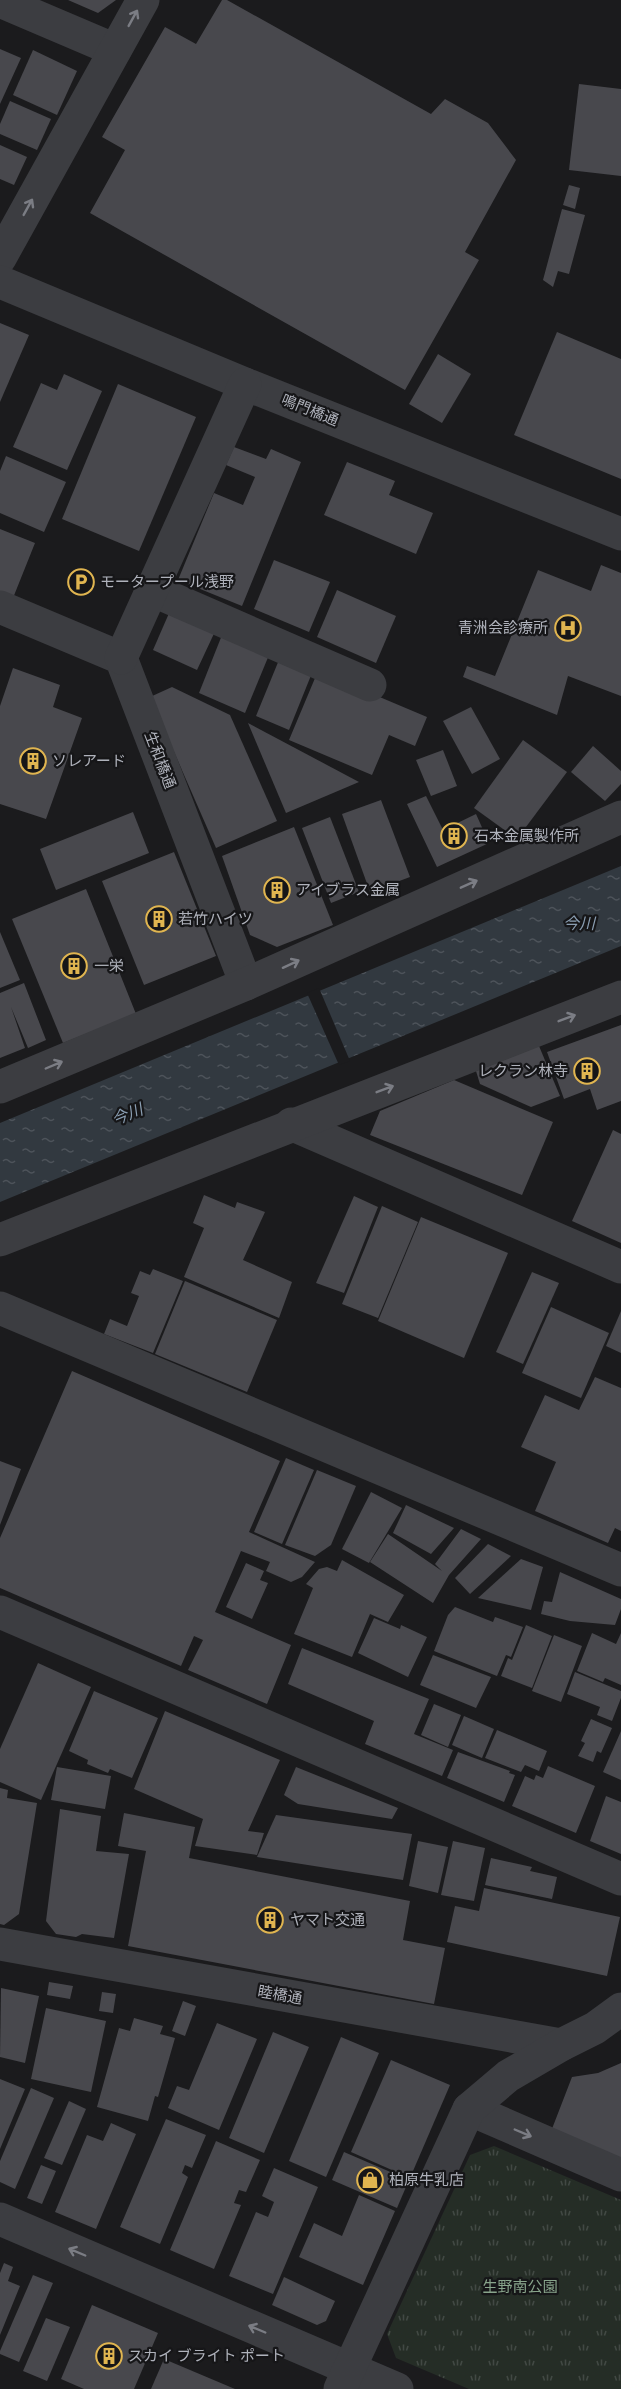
<svg xmlns="http://www.w3.org/2000/svg" width="621" height="2389" font-family="'Roboto Condensed','Noto Sans JP',sans-serif">
<style>
.grass{fill:url(#grass-tufts)}
.water{fill:url(#water-ripples)}
.pier{fill:#1b1b1d}
.building{fill:#48484d}
.lines{fill:none;stroke-linecap:round;stroke-linejoin:round}
.minor{stroke:#3c3d41;stroke-width:33}
.oneway{stroke:#7b7d84}
.labels{text-anchor:middle;stroke-width:4.5;stroke-linejoin:round;paint-order:stroke}
.street-label{font-size:15px;fill:#afb2bb;stroke:#161618}
.poi-label{font-size:15px;fill:#afb2bb;stroke:#161618;text-anchor:start}
.park-label{font-size:15px;fill:#88a48b;stroke:#161618}
.water-label{font-size:16px;font-style:italic;fill:#8a9eb2;stroke:#161618}
</style>
<defs>
<pattern id="grass-tufts" width="24" height="20" patternUnits="userSpaceOnUse" patternTransform="scale(1.5)"><rect width="24" height="20" fill="#252d26"/><path d="M3 7l-1-3M5 7V3M7 7l1-3M15 17l-1-3M17 17v-4M19 17l1-3" fill="none" stroke="#424944"/></pattern>
<pattern id="water-ripples" width="26" height="14" patternUnits="userSpaceOnUse" patternTransform="scale(1.5)"><rect width="26" height="14" fill="#323940"/><path d="M2 4q2-2 4 0t4 0M15 11q2-2 4 0t4 0" fill="none" stroke="#4d535a"/></pattern>
</defs>
<rect width="100%" height="100%" fill="#1b1b1d"/>
<path class="grass" d="M494 2146 621 2200V2389H469L396 2358 387 2334 470 2155Z"/>
<path class="water" d="M621 866V946L0 1202V1123Z"/>
<path class="pier" d="M319 988 350 1061 339 1065 307 993Z"/>
<g class="building">
<path d="M68 0H116L98 13Z"/>
<path d="M222 0H227L431 114 445 99 488 123 516 160 465 252 479 260 405 390 90 213 125 150 102 137 165 27 196 44Z"/>
<path d="M0 49 21 58 0 104Z"/>
<path d="M33 50 77 71 57 115 13 95Z"/>
<path d="M579 84 621 89V176L569 170Z"/>
<path d="M10 101 51 119 37 150 0 134V124Z"/>
<path d="M0 145 27 157 14 185 0 179Z"/>
<path d="M569 185 580 188 575 209 563 205Z"/>
<path d="M562 209 585 215 569 274 558 271 553 287 543 280Z"/>
<path d="M0 323 29 335 0 402Z"/>
<path d="M557 332 621 359V479L514 435Z"/>
<path d="M438 354 471 374 442 423 409 404Z"/>
<path d="M64 374 102 391 67 470 13 447 41 383 57 390Z"/>
<path d="M118 384 196 417 139 551 62 519Z"/>
<path d="M234 447 266 459 271 449 301 462 242 606 178 580 214 493 243 505 255 477 226 465Z"/>
<path d="M6 456 66 482 44 532 0 513V471Z"/>
<path d="M347 462 395 481 389 495 433 513 416 554 324 515Z"/>
<path d="M0 529 35 543 13 598 0 593Z"/>
<path d="M274 560 330 582 309 632 254 609Z"/>
<path d="M601 565 621 573V696L568 676 557 715 463 677 467 666 495 676 538 570 591 591Z"/>
<path d="M337 590 396 616 376 663 317 637Z"/>
<path d="M173 604 218 625 197 670 153 650Z"/>
<path d="M222 635 269 655 245 713 199 693Z"/>
<path d="M281 655 314 668 289 730 256 716Z"/>
<path d="M13 668 60 685 53 707 82 718 46 819 0 804V706Z"/>
<path d="M318 671 427 717 415 746 389 735 372 775 289 740Z"/>
<path d="M172 687 230 715 277 821 216 848 150 697Z"/>
<path d="M471 707 500 759 472 774 443 721Z"/>
<path d="M248 723 359 782 286 813Z"/>
<path d="M523 740 567 772 517 839 474 808Z"/>
<path d="M593 746 621 771V784L605 801 571 772Z"/>
<path d="M443 750 457 786 431 796 416 760Z"/>
<path d="M426 796 443 830 476 814 489 843 437 867 407 804Z"/>
<path d="M381 800 410 877 370 892 342 814Z"/>
<path d="M133 812 149 853 56 890 40 849Z"/>
<path d="M330 817 359 892 331 903 302 828Z"/>
<path d="M294 827 333 925 277 947 250 935 222 856Z"/>
<path d="M174 852 216 956 144 985 102 881Z"/>
<path d="M86 889 136 1014 63 1043 12 919Z"/>
<path d="M0 932 20 980 0 988Z"/>
<path d="M24 983 46 1040 28 1048 11 1007 25 1048 0 1058V993Z"/>
<path d="M621 1025V1101L597 1110 590 1089 564 1099 547 1052Z"/>
<path d="M539 1046 560 1096 531 1107 480 1084 476 1071Z"/>
<path d="M454 1080 553 1122 522 1195 370 1135 380 1111Z"/>
<path d="M613 1130 621 1134V1243L572 1221Z"/>
<path d="M204 1195 235 1208 237 1202 265 1212 243 1260 292 1282 279 1318 184 1277 204 1228 193 1223Z"/>
<path d="M354 1196 378 1207 344 1293 316 1283Z"/>
<path d="M382 1206 418 1222 378 1318 342 1304Z"/>
<path d="M421 1217 508 1253 464 1358 378 1321Z"/>
<path d="M153 1269 183 1281 153 1353 104 1334 110 1319 127 1326 139 1296 131 1293 140 1271 150 1275Z"/>
<path d="M532 1272 559 1283 523 1364 496 1352Z"/>
<path d="M185 1281 277 1320 247 1392 155 1354Z"/>
<path d="M551 1307 609 1333 581 1398 522 1373Z"/>
<path d="M621 1311V1353L606 1346Z"/>
<path d="M72 1371 280 1461 249 1532 315 1562 302 1577 291 1582 266 1571 270 1562 241 1551 215 1612 291 1645 267 1704 188 1670 203 1640 194 1636 181 1666 0 1588V1538Z"/>
<path d="M595 1377 621 1388V1531L615 1528 608 1543 535 1511 556 1462 521 1447 545 1395 579 1410Z"/>
<path d="M286 1458 314 1470 282 1544 254 1532Z"/>
<path d="M0 1461 21 1469 0 1525Z"/>
<path d="M317 1470 356 1486 331 1545 315 1556 285 1545Z"/>
<path d="M371 1492 402 1508 369 1563 342 1549Z"/>
<path d="M406 1505 454 1528 431 1554 393 1533Z"/>
<path d="M461 1529 481 1539 449 1575 433 1603 370 1562 388 1534 442 1571 435 1564Z"/>
<path d="M488 1544 511 1556 470 1594 455 1578Z"/>
<path d="M521 1559 543 1567 531 1610 478 1598Z"/>
<path d="M342 1560 404 1595 388 1622 370 1614 352 1657 294 1634 313 1588 306 1584 319 1569 327 1567 337 1571Z"/>
<path d="M246 1563 264 1571 260 1580 268 1583 252 1619 226 1607Z"/>
<path d="M560 1572 621 1599V1609L615 1625 570 1621 541 1614 544 1601 552 1602Z"/>
<path d="M455 1607 493 1622 495 1617 523 1627 511 1657 506 1655 497 1676 434 1651 448 1615Z"/>
<path d="M374 1618 400 1629 401 1625 427 1637 408 1677 358 1653Z"/>
<path d="M526 1625 552 1636 532 1688 501 1676 508 1658 512 1660Z"/>
<path d="M592 1633 616 1644 621 1633V1685L605 1678 603 1682 577 1671Z"/>
<path d="M554 1635 582 1646 561 1702 532 1691Z"/>
<path d="M302 1648 429 1699 414 1734 453 1750 442 1776 365 1744 374 1721 288 1684Z"/>
<path d="M433 1655 491 1677 476 1708 420 1685Z"/>
<path d="M38 1663 91 1687 41 1800 0 1782V1749Z"/>
<path d="M575 1672 621 1691V1698L612 1721 597 1715 600 1707 567 1694Z"/>
<path d="M94 1691 158 1718 132 1778 110 1769 108 1773 87 1764 88 1760 69 1751Z"/>
<path d="M434 1704 461 1715 448 1747 421 1735Z"/>
<path d="M165 1711 280 1760 248 1831 264 1833 257 1855 195 1846 203 1819 134 1789Z"/>
<path d="M464 1716 494 1729 482 1758 452 1745Z"/>
<path d="M591 1719 612 1728 601 1753 597 1751 593 1762 578 1756 585 1743 581 1741Z"/>
<path d="M497 1730 547 1751 539 1771 525 1765 521 1772 485 1758Z"/>
<path d="M621 1731V1780L603 1772Z"/>
<path d="M458 1752 510 1771 509 1773 515 1775 504 1802 447 1778Z"/>
<path d="M548 1766 595 1786 576 1833 512 1806 525 1776 534 1780 536 1775 543 1778Z"/>
<path d="M57 1767 111 1776 105 1809 51 1800Z"/>
<path d="M296 1767 398 1808 392 1819 298 1804 284 1795Z"/>
<path d="M0 1788 8 1790 7 1798 37 1803 19 1914 4 1925 0 1924Z"/>
<path d="M606 1796 621 1802V1854L590 1841Z"/>
<path d="M60 1809 101 1816 96 1851 129 1854 114 1938 82 1934 76 1937 56 1934 46 1921Z"/>
<path d="M124 1813 195 1827 189 1858 410 1901 403 1940 445 1948 434 2004 128 1946 146 1851 118 1846Z"/>
<path d="M276 1815 412 1834 403 1880 257 1857Z"/>
<path d="M418 1841 448 1847 438 1893 409 1886Z"/>
<path d="M453 1841 485 1848 474 1901 441 1895Z"/>
<path d="M491 1858 532 1867 530 1871 557 1877 552 1899 485 1885Z"/>
<path d="M484 1888 620 1917 607 1976 447 1942 455 1906 479 1911Z"/>
<path d="M49 1982 73 1986 70 1999 47 1995Z"/>
<path d="M1 1988 39 1996 25 2063 0 2057Z"/>
<path d="M102 1992 116 1994 113 2013 99 2011Z"/>
<path d="M183 2001 196 2006 185 2036 172 2031Z"/>
<path d="M46 2008 106 2021 91 2092 31 2079Z"/>
<path d="M134 2018 163 2026 160 2034 175 2038 158 2097 155 2096 148 2121 97 2107 119 2028 130 2031Z"/>
<path d="M217 2023 257 2039 219 2130 168 2108 177 2086 189 2090Z"/>
<path d="M273 2032 309 2047 264 2153 229 2138Z"/>
<path d="M341 2037 379 2053 326 2177 289 2161Z"/>
<path d="M391 2060 450 2085 410 2178 351 2152Z"/>
<path d="M621 2063V2163L550 2134 572 2077 598 2073Z"/>
<path d="M0 2079 25 2089 0 2149Z"/>
<path d="M31 2088 54 2098 15 2189 0 2182V2161Z"/>
<path d="M69 2101 86 2109 62 2165 44 2158Z"/>
<path d="M166 2119 206 2135 192 2168 185 2165 182 2173 188 2177 160 2244 120 2227Z"/>
<path d="M111 2123 136 2134 96 2229 55 2212 87 2135 103 2141Z"/>
<path d="M216 2141 260 2160 246 2192 239 2190 234 2203 241 2205 214 2269 170 2250Z"/>
<path d="M344 2152 409 2180 397 2208 332 2180Z"/>
<path d="M41 2165 56 2171 42 2204 27 2198Z"/>
<path d="M274 2168 318 2187 273 2294 229 2276 256 2212 268 2217 274 2202 262 2196Z"/>
<path d="M359 2195 395 2211 363 2285 299 2257 314 2223 342 2236Z"/>
<path d="M4 2263 13 2267 8 2281 20 2286 0 2335V2273Z"/>
<path d="M33 2275 53 2283 19 2362 0 2354V2351Z"/>
<path d="M284 2277 335 2301 326 2321 317 2325 272 2305Z"/>
<path d="M92 2305 158 2333 134 2389H84L61 2379Z"/>
<path d="M46 2318 70 2327 47 2381 23 2371Z"/>
<path d="M164 2359 235 2389H151Z"/>
</g>
<g class="lines">
<g class="minor">
<path d="M0 1 115 50"/>
<path d="M0 258 143 0"/>
<path d="M0 282 245 384 621 534"/>
<path d="M152 590 370 685"/>
<path d="M0 607 121 658 246 984"/>
<path d="M121 658 245 384"/>
<path d="M0 1087 246 984 621 817"/>
<path d="M291 1124 621 1267"/>
<path d="M0 1240 621 997"/>
<path d="M0 1308 621 1570"/>
<path d="M0 1612 621 1879"/>
<path d="M0 1944 561 2045"/>
<path d="M469 2109 621 2175"/>
<path d="M0 2219 397 2389"/>
<path d="M340 2389 469 2109 508 2076 561 2045 595 2028 621 2009"/>
</g>
</g>
<defs><path id="oneway-shaft" d="M-6 0H5M1.5-3L5.5 0L1.5 3" fill="none" stroke-width="1.6" stroke-linecap="round" stroke-linejoin="round" transform="scale(1.5)"/></defs>
<g class="oneway">
<use href="#oneway-shaft" transform="translate(133 18) rotate(-61)"/>
<use href="#oneway-shaft" transform="translate(28 207) rotate(-61)"/>
<use href="#oneway-shaft" transform="translate(469 884) rotate(-24)"/>
<use href="#oneway-shaft" transform="translate(291 964) rotate(-25)"/>
<use href="#oneway-shaft" transform="translate(567 1018) rotate(-21)"/>
<use href="#oneway-shaft" transform="translate(54 1065) rotate(-23)"/>
<use href="#oneway-shaft" transform="translate(385 1089) rotate(-21)"/>
<use href="#oneway-shaft" transform="translate(523 2133) rotate(23)"/>
<use href="#oneway-shaft" transform="translate(77 2252) rotate(-157)"/>
<use href="#oneway-shaft" transform="translate(257 2329) rotate(-157)"/>
</g>
<defs>
<g id="parking-ring" transform="scale(1.35)"><circle r="9.5" fill="#161618" stroke="#e0b550" stroke-width="1.5"/><path d="M-3.5-5.5H1a3.5 3.5 0 0 1 0 7H-1V5.5H-3.5ZM-1-3.4V-.6H.8a1.4 1.4 0 0 0 0-2.8Z" fill="#e0b550"/></g>
<g id="hospital-ring" transform="scale(1.35)"><circle r="9.5" fill="#161618" stroke="#e0b550" stroke-width="1.5"/><path d="M-5-5h3v3.5h4V-5h3V5h-3V1.5h-4V5h-3Z" fill="#e0b550"/></g>
<g id="building-ring" transform="scale(1.35)"><circle r="9.5" fill="#161618" stroke="#e0b550" stroke-width="1.5"/><path d="M-4-6H4V6H1V3H-1V6H-4ZM-2.5-4.3h1.7v1.8h-1.7ZM.8-4.3h1.7v1.8H.8ZM-2.5-1h1.7V.8h-1.7ZM.8-1h1.7V.8H.8Z" fill="#e0b550"/></g>
<g id="shop-ring" transform="scale(1.35)"><circle r="9.5" fill="#161618" stroke="#e0b550" stroke-width="1.5"/><path d="M-5-2.5h2.3a2.7 3.5 0 0 1 5.4 0H5L5.5 6h-11ZM-1.5-2.5h3a1.5 2.3 0 0 0-3 0Z" fill="#e0b550"/></g>
</defs>
<g fill-rule="evenodd">
<use href="#parking-ring" x="81" y="582"/>
<use href="#hospital-ring" x="568" y="628"/>
<use href="#building-ring" x="33" y="761"/>
<use href="#building-ring" x="454" y="836"/>
<use href="#building-ring" x="277" y="890"/>
<use href="#building-ring" x="159" y="919"/>
<use href="#building-ring" x="74" y="966"/>
<use href="#building-ring" x="587" y="1071"/>
<use href="#building-ring" x="270" y="1920"/>
<use href="#shop-ring" x="370" y="2180"/>
<use href="#building-ring" x="109" y="2356"/>
</g>
<g class="labels">
<g class="street-label">
<text transform="translate(310 410) rotate(22)" y="5">鳴門橋通</text>
<text transform="translate(160 760) rotate(69)" y="5">生和橋通</text>
<text transform="translate(280 1995) rotate(10)" y="5">睦橋通</text>
</g>
<g class="poi-label">
<text x="100" y="587">モータープール浅野</text>
<text x="548" y="633" text-anchor="end">青洲会診療所</text>
<text x="52" y="766">ソレアード</text>
<text x="474" y="841">石本金属製作所</text>
<text x="296" y="895">アイブラス金属</text>
<text x="178" y="924">若竹ハイツ</text>
<text x="94" y="971">一栄</text>
<text x="568" y="1076" text-anchor="end">レクラン林寺</text>
<text x="290" y="1925">ヤマト交通</text>
<text x="389" y="2185">柏原牛乳店</text>
<text x="128" y="2361">スカイ ブライト ポート</text>
</g>
<g class="park-label">
<text x="520" y="2292">生野南公園</text>
</g>
<g class="water-label">
<text x="579" y="929">今川</text>
<text transform="translate(127 1114) rotate(-22)" y="6">今川</text>
</g>
</g>
</svg>
